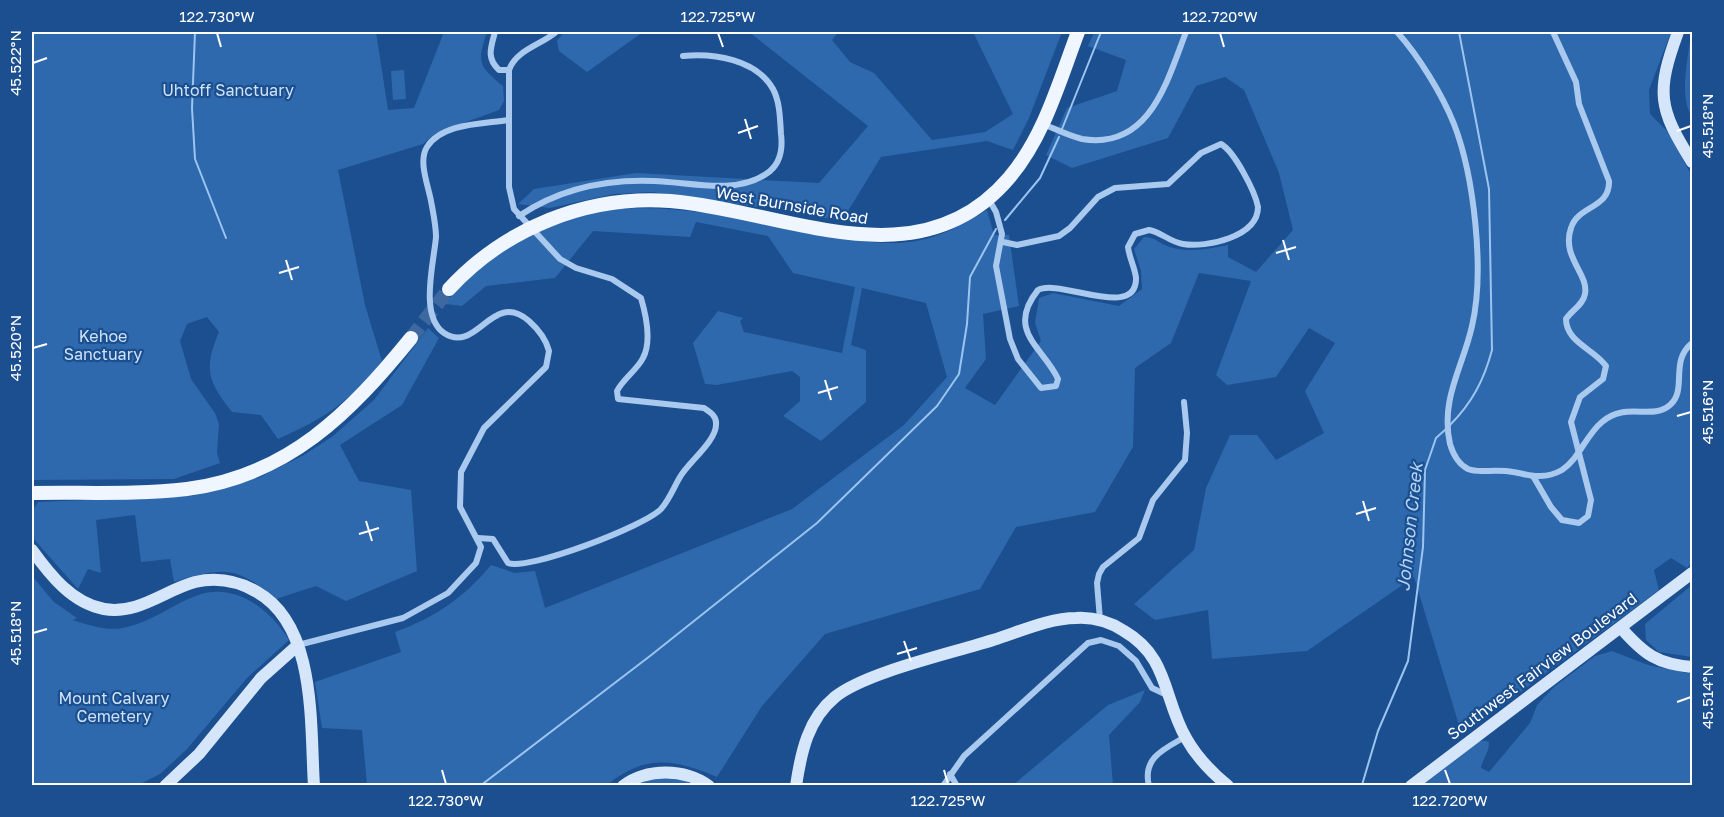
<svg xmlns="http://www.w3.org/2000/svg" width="1724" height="817" font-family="'Golos Text',sans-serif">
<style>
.green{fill:#2e69ad}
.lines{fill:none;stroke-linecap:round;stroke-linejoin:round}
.stream{stroke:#9cc4f0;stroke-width:2}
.primary-tunnel{stroke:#3d69a0;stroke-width:14;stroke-dasharray:14 7;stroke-linecap:butt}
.street{stroke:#a9c9ee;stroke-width:6}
.secondary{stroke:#d6e6fa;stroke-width:12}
.primary{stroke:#f0f6ff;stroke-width:14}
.ticks{fill:none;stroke:#fff;stroke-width:2}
.labels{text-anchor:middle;stroke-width:4.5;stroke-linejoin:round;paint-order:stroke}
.park-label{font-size:16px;fill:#cfe3fa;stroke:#1b4f8f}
.street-label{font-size:16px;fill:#fff;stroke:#1b4f8f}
.water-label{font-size:18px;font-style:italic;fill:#b5d3f5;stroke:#1b4f8f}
.neatline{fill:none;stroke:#fff;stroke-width:2}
.ticks-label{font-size:15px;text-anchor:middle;fill:#fff}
</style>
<rect width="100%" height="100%" fill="#1b4f8f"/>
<g class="green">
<path d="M32 32H376L388 110 414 108 444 32H487C477 62 478 66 503 86L504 101 499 110 436 133 423 144 338 170 365 305 382 361C348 403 327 417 278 439L261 415 232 412C208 381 203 370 219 332L207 317 187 324 180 341 191 379 215 413 219 424 217 453 220 463 174 479 32 480Z"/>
<path d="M564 32H643L587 72 559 51 557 41Z"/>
<path d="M749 32H838L832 40 850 62 874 73 932 140 985 132 1013 114 973 32H1062L1029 118 1013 150 987 141 881 157 842 221 808 215 800 206 770 203 758 207 652 192 614 194 550 208 518 204 534 189 636 173 819 183 868 126Z"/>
<path d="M1094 32H1671L1649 90 1650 114 1667 131 1692 176V562L1687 568 1671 558 1654 570 1659 590 1462 735 1414 577 1307 651 1212 659 1208 610 1155 620 1134 604 1194 550 1206 488 1230 435H1257L1276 460 1324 433 1305 391 1335 343 1309 328 1276 377 1227 385 1216 375 1251 281 1199 273 1171 343 1135 368 1133 447 1095 512 1016 527 980 589 825 634 762 706 717 777C674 759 645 754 607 785H367L362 730 322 728 315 682 401 652 395 632C434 618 465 597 491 565L515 573 535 571 545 608 792 509 904 425 947 377 926 303 862 288 851 345 866 350V402L821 441 783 416 800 401V377L792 371 717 385 705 384 693 343 718 311 743 318 740 321 744 332 842 353 855 287 793 273 768 236 696 222 690 237 593 231 555 278 486 286 462 306 445 304C454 293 463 279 475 270 579 185 673 205 795 229 831 236 880 248 916 241 942 237 965 223 987 210L994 235H1009L1019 306 983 314 986 359 965 388 995 405 1041 341 1035 323 1039 298 1053 293 1119 306 1142 289 1141 271 1134 249 1144 237C1156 237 1159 244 1170 247 1190 253 1208 249 1228 245V257L1256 272 1293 230 1279 173 1244 90 1225 77 1196 86 1168 138 1072 168 1046 155 1067 108 1117 91 1126 60 1088 46Z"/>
<path d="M1691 32H1692V117C1678 96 1689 55 1691 32Z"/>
<path d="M404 70 406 99 393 100 391 71Z"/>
<path d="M428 328 439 338 402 405 340 445 359 481 411 490 417 571 346 601 316 586 276 599C236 565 223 567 174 582L170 559 141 562 135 515 96 520 101 573 88 569 78 589 32 537V512L38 502 192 496 258 478 304 455 333 436 374 400Z"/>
<path d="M32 576 54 602 77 618 73 620C91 626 109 632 127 627 153 621 173 604 198 595 236 582 271 610 289 640L247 678 187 749 160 774 138 785H32Z"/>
<path d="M1692 585V657L1659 652 1646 640 1645 624Z"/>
<path d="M1612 651 1648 665 1692 674V785L1411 786C1427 773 1469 733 1489 742 1489 753 1483 758 1481 768L1489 772 1530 723 1537 705 1554 687 1595 656Z"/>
<path d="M1145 690 1140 702 1109 735 1113 785H1013L1108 705Z"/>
<path d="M655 777 686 779 700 786H634Z"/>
</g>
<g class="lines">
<g class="stream">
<path d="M195 32 192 108 195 159 226 238"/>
<path d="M1062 129 1101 32"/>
<path d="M1005 220 1040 178 1059 137"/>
<path d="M1450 425C1472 403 1484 380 1492 350L1489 189 1459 32"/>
<path d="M1362 785 1378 731 1408 661 1423 547 1425 470 1436 438 1446 429"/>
<path d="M480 786 650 656 817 523 937 406 959 374 967 324 970 277 996 229"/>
</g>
<path class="primary-tunnel" d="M411 338 449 289"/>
<g class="street">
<path d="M495 32C491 47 486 58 499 70H509"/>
<path d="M1397 32C1418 55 1442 94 1454 124 1474 176 1485 271 1472 326 1463 367 1440 399 1450 444 1453 454 1458 464 1468 469 1473 471 1477 471 1482 471 1492 471 1503 470 1513 472 1522 473 1531 477 1540 476 1548 476 1555 474 1562 470 1579 459 1586 435 1602 422 1626 401 1652 421 1670 405 1688 389 1669 362 1692 343"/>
<path d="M1043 124C1055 129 1069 136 1082 139 1150 150 1167 81 1186 32"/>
<path d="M988 198 996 212 1002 234 996 266 1010 339 1018 359 1041 388 1056 386 1058 379C1044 348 1005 331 1038 290 1059 278 1137 321 1136 278 1135 268 1129 257 1128 247L1135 234 1149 230C1161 232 1170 242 1183 244 1206 248 1258 237 1258 207 1255 191 1234 151 1221 144L1201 153 1168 184 1115 188 1098 197 1070 228 1059 236 1017 245 1003 242"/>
<path d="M519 216C559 189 606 179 654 181 689 182 735 195 766 174 780 165 783 150 781 134 780 119 780 102 773 89 756 59 713 53 683 56"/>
<path d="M1533 476 1551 507 1562 520 1579 523 1588 516 1591 500 1571 422 1580 397 1603 379 1606 366C1594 349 1566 342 1566 319 1572 310 1583 305 1585 294 1589 274 1561 257 1571 228 1578 205 1610 209 1609 181L1579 104 1576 82 1553 32"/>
<path d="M478 538 493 539 508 563C528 571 645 526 661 509 669 500 674 487 680 477 688 463 716 441 716 425 717 416 710 412 704 408L618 399 617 391C623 379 637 370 643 358 652 341 646 315 641 298L612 279 576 268 560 259 514 209 509 187V70C516 50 541 45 556 32"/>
<path d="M1100 620 1097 583 1099 574 1103 567 1139 538 1153 500 1185 460 1187 433 1184 402"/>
<path d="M298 645 403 618 448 593 476 563 481 547 460 507 461 472 484 428 546 367 549 351C546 339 538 329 529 321 492 289 477 355 444 333 419 316 434 262 436 237 436 225 433 212 431 201 428 185 418 161 427 147 442 123 483 124 508 120"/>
<path d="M950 774 957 786"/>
<path d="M943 786 964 756 1088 643 1101 640 1119 646 1136 661 1152 688 1169 696"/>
<path d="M1149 786C1142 758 1164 749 1185 737"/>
</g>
<g class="secondary">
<path d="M1678 32C1656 92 1658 108 1692 162"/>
<path d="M32 550C50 575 72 603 104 609 138 615 165 590 195 582 217 577 238 581 257 592 317 626 310 725 314 786"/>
<path d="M1621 628C1644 654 1657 664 1692 667"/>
<path d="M165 786 199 754 261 678 298 645"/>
<path d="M623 786C647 768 684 768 709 786"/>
<path d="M796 786C801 752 808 719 835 697 866 672 953 653 993 640 1019 632 1049 618 1076 618 1093 617 1110 622 1124 631 1169 657 1163 698 1186 738 1196 756 1211 772 1228 786"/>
<path d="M1411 786 1692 573"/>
</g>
<g class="primary">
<path d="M449 289C505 228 587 195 670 201 783 210 918 285 1009 178 1044 137 1059 82 1078 32"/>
<path d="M32 493C83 492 136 495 187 489 288 476 350 413 411 338"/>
</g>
</g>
<path class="ticks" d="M217 33 221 47M718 33 723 47M1220 33 1224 47M33 63 47 58M745 119 751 139M1677 131 1691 126M738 133 758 126M1283 240 1289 260M1276 253 1296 247M286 260 292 280M279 273 299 267M33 348 47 344M825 380 831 400M818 393 838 387M1677 416 1691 412M1363 501 1369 521M1356 514 1376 508M366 521 372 541M359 534 379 528M33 633 47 629M904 641 911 661M897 654 917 648M1677 702 1691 697M442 770 446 784M944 770 948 784M1445 770 1450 784"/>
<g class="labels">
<g class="park-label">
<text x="228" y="96">Uhtoff Sanctuary</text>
<text x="103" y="342">Kehoe<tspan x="103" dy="18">Sanctuary</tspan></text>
<text x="114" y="704">Mount Calvary<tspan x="114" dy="18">Cemetery</tspan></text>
</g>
<g class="street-label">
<text transform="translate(792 205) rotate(10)" y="6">West Burnside Road</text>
<text transform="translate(1542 666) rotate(-37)" y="6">Southwest Fairview Boulevard</text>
</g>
<g class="water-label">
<text transform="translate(1410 527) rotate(-84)" y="6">Johnson Creek</text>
</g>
</g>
<rect width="1724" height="817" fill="none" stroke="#1b4f8f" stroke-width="66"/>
<rect x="33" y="33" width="1658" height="751" class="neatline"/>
<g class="ticks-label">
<text x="217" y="22">122.730°W</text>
<text x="718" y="22">122.725°W</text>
<text x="1220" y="22">122.720°W</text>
<text transform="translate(16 63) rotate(-90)" y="5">45.522°N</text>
<text transform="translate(1708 126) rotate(-90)" y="5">45.518°N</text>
<text transform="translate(16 348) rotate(-90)" y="5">45.520°N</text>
<text transform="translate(1708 412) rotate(-90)" y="5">45.516°N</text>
<text transform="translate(16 633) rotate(-90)" y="5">45.518°N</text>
<text transform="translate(1708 697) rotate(-90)" y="5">45.514°N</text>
<text x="446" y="806">122.730°W</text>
<text x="948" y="806">122.725°W</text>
<text x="1450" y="806">122.720°W</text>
</g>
</svg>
